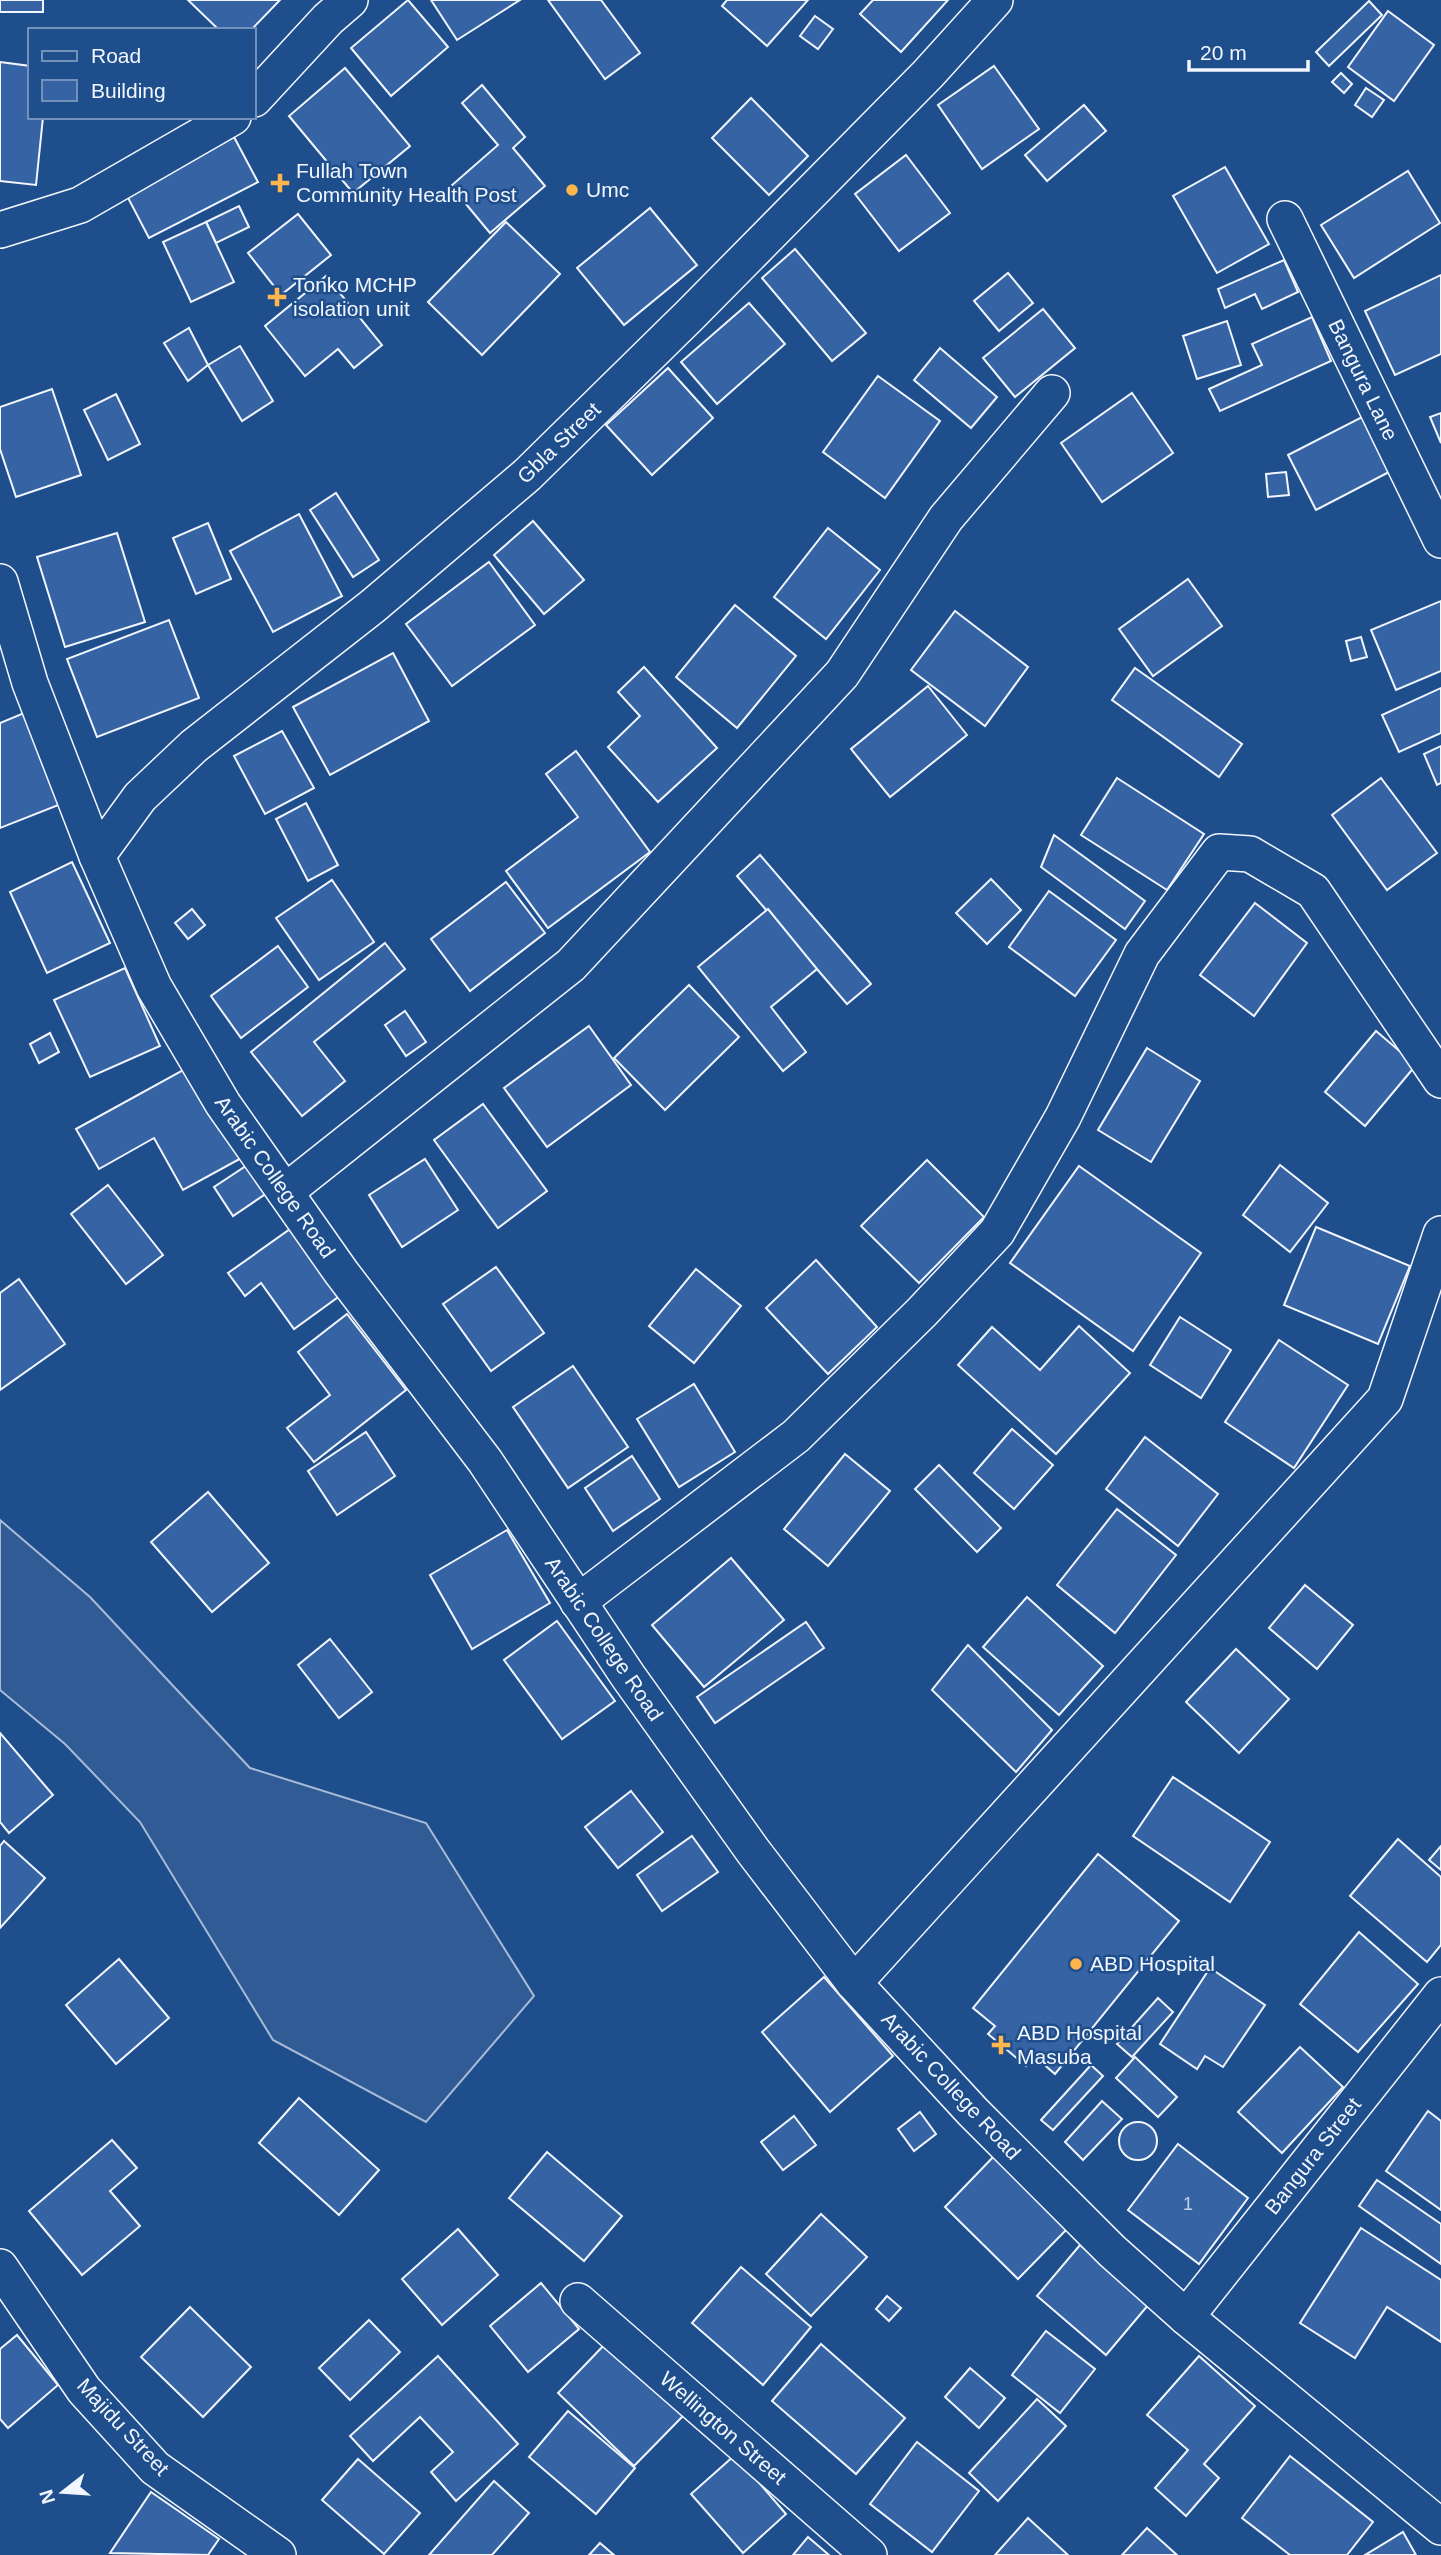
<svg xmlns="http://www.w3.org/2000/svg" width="1441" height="2555" font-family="Arial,sans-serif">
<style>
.built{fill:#305b95;stroke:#a8bbd7;stroke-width:2}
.building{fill:#3563a3;stroke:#f2f6ff;stroke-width:2}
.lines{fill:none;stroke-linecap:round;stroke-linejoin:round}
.minor-casing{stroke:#f2f6ff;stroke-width:38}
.minor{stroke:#1f4e8c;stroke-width:35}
.poi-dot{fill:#ffb74d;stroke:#1f4e8c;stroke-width:2.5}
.labels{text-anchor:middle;stroke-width:5;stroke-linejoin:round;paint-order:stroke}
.number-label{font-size:18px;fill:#c3d1e8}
.poi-label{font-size:21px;fill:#f2f6ff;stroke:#1f4e8c;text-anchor:start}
.street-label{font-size:21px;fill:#f2f6ff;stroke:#1f4e8c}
</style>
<rect width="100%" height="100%" fill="#1f4e8c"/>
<path class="built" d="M0 1520 90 1597 250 1768 426 1823 534 1996 426 2122 273 2040 140 1822 65 1744 0 1690Z"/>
<g class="building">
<rect x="0" y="0" width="43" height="12"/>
<path d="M188 0H280L251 30H219Z"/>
<path d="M408 0 448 47 391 96 351 48Z"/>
<path d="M431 0H520L457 40Z"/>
<path d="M548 0H601L640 53 605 79Z"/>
<path d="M727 0H808L767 46 722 6Z"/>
<path d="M873 0H948L901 52 860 14Z"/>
<path d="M1369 1 1382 15 1329 66 1316 52Z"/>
<path d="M1388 11 1434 45 1394 101 1348 67Z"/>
<path d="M815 16 833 29 818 49 800 36Z"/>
<path d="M0 62 30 66V117H43L36 185 0 181Z"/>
<path d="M994 66 1039 129 982 169 938 105Z"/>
<path d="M345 68 410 146 353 193 289 116Z"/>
<path d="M1341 73 1352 84 1344 93 1332 82Z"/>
<path d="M482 85 525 137 513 148 545 186 490 233 451 186 498 145 462 103Z"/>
<path d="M1366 88 1384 100 1372 117 1355 105Z"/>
<path d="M751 98 808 156 769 195 712 138Z"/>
<path d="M1084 105 1106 131 1047 181 1025 155Z"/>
<path d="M234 137 258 182 149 238 126 194Z"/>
<path d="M906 155 950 213 899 251 855 194Z"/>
<path d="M1225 167 1269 244 1217 273 1173 196Z"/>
<path d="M1408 171 1440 223 1354 278 1321 225Z"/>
<path d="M239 206 249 227 216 243 206 222Z"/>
<path d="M650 208 697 265 624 325 577 268Z"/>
<path d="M298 214 331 255 281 295 248 253Z"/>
<path d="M206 222 234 282 191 302 163 242Z"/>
<path d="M506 222 560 274 482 355 428 302Z"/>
<path d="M795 249 866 333 832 361 762 278Z"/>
<path d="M1284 260 1298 292 1262 309 1255 294 1225 308 1218 289Z"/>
<path d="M1008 273 1033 303 999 331 974 301Z"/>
<path d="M1441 275V354L1395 375 1365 311Z"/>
<path d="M326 276 382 345 354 368 338 349 305 376 265 326Z"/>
<path d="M749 303 785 344 717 404 681 362Z"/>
<path d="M1043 309 1075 348 1015 397 983 358Z"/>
<path d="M1312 317 1331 361 1220 411 1209 389 1262 365 1252 344Z"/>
<path d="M1227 321 1241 365 1197 379 1183 336Z"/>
<path d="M189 328 208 365 188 381 164 343Z"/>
<path d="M240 346 273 401 242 421 208 365Z"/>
<path d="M940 348 997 397 971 428 914 380Z"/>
<path d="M668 368 713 418 652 475 606 425Z"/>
<path d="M878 376 940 421 885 498 823 452Z"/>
<path d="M52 389 81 475 16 497 0 449V407Z"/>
<path d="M1132 393 1173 453 1102 502 1061 443Z"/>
<path d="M116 394 140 444 108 460 84 410Z"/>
<path d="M1441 413V443L1430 417Z"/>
<path d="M1364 416 1391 471 1316 510 1288 455Z"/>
<path d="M1286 472 1289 495 1268 497 1266 474Z"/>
<path d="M336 493 379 560 353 577 310 510Z"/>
<path d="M299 514 342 596 273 632 230 551Z"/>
<path d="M533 521 584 580 544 614 494 555Z"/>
<path d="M208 523 231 579 196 594 173 538Z"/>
<path d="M828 528 880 570 826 639 774 597Z"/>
<path d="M117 533 145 622 65 647 37 557Z"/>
<path d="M489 562 535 625 452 686 406 624Z"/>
<path d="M1188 579 1222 626 1153 676 1119 629Z"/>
<path d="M1441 601V671L1396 690 1371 630Z"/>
<path d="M735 605 796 656 737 728 676 677Z"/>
<path d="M955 611 1028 667 985 726 911 670Z"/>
<path d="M169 620 199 698 97 737 67 659Z"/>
<path d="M1361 637 1367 657 1351 661 1346 641Z"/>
<path d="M393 653 429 721 330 775 293 707Z"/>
<path d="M644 667 717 748 658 802 608 747 640 716 618 692Z"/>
<path d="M1135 668 1242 744 1219 777 1112 700Z"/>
<path d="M928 686 967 735 890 797 851 749Z"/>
<path d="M1441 688V733L1399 752 1382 715Z"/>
<path d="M24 713 61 804 0 828V723Z"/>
<path d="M282 731 314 788 265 814 234 756Z"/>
<path d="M1441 746V783L1437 785 1424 754Z"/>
<path d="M576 751 650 852 548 928 506 871 578 817 546 774Z"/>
<path d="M1117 778 1204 834 1167 890 1081 835Z"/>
<path d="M1381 778 1437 853 1387 890 1332 815Z"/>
<path d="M306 803 338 865 308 881 276 819Z"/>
<path d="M1054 835 1145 901 1125 929 1041 867Z"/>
<path d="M760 855 871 984 847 1004 737 876Z"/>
<path d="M72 862 110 943 47 973 10 892Z"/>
<path d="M991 879 1021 910 987 944 956 913Z"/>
<path d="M332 880 374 942 319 980 276 918Z"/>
<path d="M506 882 545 933 470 991 431 939Z"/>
<path d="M1049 891 1116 940 1075 996 1009 947Z"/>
<path d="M1255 903 1307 943 1254 1016 1200 975Z"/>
<path d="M192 909 205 925 188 939 175 923Z"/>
<path d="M768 909 817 969 771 1007 806 1052 783 1071 698 967Z"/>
<path d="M385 943 405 969 314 1042 345 1081 302 1116 251 1052Z"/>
<path d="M278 946 308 987 241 1038 211 996Z"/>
<path d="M125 968 160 1046 90 1077 54 1000Z"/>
<path d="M689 985 739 1037 665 1110 614 1058Z"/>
<path d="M405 1011 426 1042 406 1056 385 1025Z"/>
<path d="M589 1026 631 1085 547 1147 504 1088Z"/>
<path d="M1376 1031 1416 1065 1365 1126 1325 1092Z"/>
<path d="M50 1033 59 1052 39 1063 30 1044Z"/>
<path d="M1147 1048 1200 1081 1151 1162 1098 1130Z"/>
<path d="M194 1064 245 1156 183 1190 154 1138 99 1169 76 1129Z"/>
<path d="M483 1104 547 1191 498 1228 434 1140Z"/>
<path d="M425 1159 458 1210 402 1247 369 1195Z"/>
<path d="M927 1160 984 1217 919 1283 861 1226Z"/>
<path d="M252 1162 270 1191 233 1216 214 1187Z"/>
<path d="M1280 1165 1328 1203 1290 1252 1243 1215Z"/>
<path d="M1079 1166 1201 1253 1133 1351 1010 1263Z"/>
<path d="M108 1185 163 1255 126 1284 71 1214Z"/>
<path d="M293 1227 341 1295 294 1329 261 1283 245 1296 228 1273Z"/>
<path d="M1316 1227 1410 1266 1378 1344 1284 1305Z"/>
<path d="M816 1260 877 1327 828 1374 766 1308Z"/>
<path d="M496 1267 544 1333 491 1371 443 1304Z"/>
<path d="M696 1269 741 1306 694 1363 649 1326Z"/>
<path d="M19 1279 65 1344 0 1390V1293Z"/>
<path d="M347 1314 406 1390 314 1462 287 1428 330 1395 298 1352Z"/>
<path d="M1180 1317 1231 1350 1201 1398 1150 1365Z"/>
<path d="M1079 1326 1130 1373 1056 1454 958 1365 992 1327 1040 1370Z"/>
<path d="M1279 1340 1348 1385 1294 1468 1225 1422Z"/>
<path d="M573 1366 628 1447 568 1488 513 1407Z"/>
<path d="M694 1384 735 1452 679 1487 637 1419Z"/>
<path d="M1012 1429 1053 1465 1014 1509 974 1473Z"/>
<path d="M366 1432 395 1476 337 1515 308 1471Z"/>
<path d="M1145 1437 1218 1494 1178 1546 1106 1489Z"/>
<path d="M845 1454 890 1491 828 1566 784 1529Z"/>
<path d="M632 1456 660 1499 613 1531 585 1488Z"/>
<path d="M939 1465 1001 1528 977 1552 915 1489Z"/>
<path d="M208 1492 269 1563 212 1612 151 1542Z"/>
<path d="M1117 1509 1176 1555 1115 1633 1057 1585Z"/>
<path d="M507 1530 550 1603 472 1649 430 1575Z"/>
<path d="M731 1558 784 1620 704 1687 652 1625Z"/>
<path d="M1305 1585 1353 1625 1317 1669 1269 1628Z"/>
<path d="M1027 1597 1103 1666 1059 1715 983 1647Z"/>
<path d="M557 1621 615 1701 562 1739 504 1660Z"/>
<path d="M806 1622 824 1648 715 1723 697 1697Z"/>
<path d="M330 1639 372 1692 339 1718 298 1665Z"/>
<path d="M968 1645 1052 1730 1016 1772 932 1690Z"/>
<path d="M1236 1649 1289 1699 1239 1753 1186 1702Z"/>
<path d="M0 1733 53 1795 9 1833 0 1822Z"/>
<path d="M1173 1777 1270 1842 1230 1902 1133 1836Z"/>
<path d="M631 1791 663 1832 618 1868 585 1827Z"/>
<path d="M692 1836 718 1872 662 1911 637 1875Z"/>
<path d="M1398 1839 1441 1877V1945L1427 1962 1350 1896Z"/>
<path d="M4 1841 45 1878 0 1928V1846Z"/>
<path d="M1441 1846V1870L1429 1860Z"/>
<path d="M1098 1854 1179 1921 1055 2074 1034 2056 1026 2066 988 2034 995 2026 973 2008Z"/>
<path d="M1359 1932 1418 1984 1358 2052 1300 2004Z"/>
<path d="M119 1959 169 2018 116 2064 66 2005Z"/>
<path d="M1210 1968 1265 2005 1223 2067 1205 2056 1197 2069 1160 2044Z"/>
<path d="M824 1977 893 2056 830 2112 762 2032Z"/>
<path d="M1158 1998 1173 2012 1132 2057 1117 2044Z"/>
<path d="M1300 2047 1343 2087 1282 2153 1238 2112Z"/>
<path d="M1135 2057 1177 2097 1158 2117 1116 2078Z"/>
<path d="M1091 2065 1103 2076 1053 2130 1041 2120Z"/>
<path d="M299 2098 379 2170 339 2215 259 2143Z"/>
<path d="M1102 2101 1122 2119 1083 2160 1065 2142Z"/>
<path d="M1428 2111 1441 2121V2210L1386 2171Z"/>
<path d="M920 2112 936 2134 914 2151 898 2129Z"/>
<path d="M794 2116 816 2145 783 2170 761 2142Z"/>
<circle cx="1138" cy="2141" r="19"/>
<path d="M112 2140 137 2168 110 2191 140 2226 82 2275 29 2211Z"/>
<path d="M1178 2144 1248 2198 1199 2264 1128 2210Z"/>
<path d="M547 2152 622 2216 584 2261 509 2198Z"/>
<path d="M997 2153 1070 2226 1018 2279 945 2207Z"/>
<path d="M1377 2180 1441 2224V2264L1359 2206Z"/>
<path d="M821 2214 867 2257 811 2316 766 2274Z"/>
<path d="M1361 2228 1441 2280V2342L1387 2307 1355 2358 1300 2323Z"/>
<path d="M458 2229 498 2275 442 2325 402 2279Z"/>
<path d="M1080 2245 1149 2304 1106 2355 1037 2296Z"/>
<path d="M741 2267 811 2327 763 2385 692 2323Z"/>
<path d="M541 2283 579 2329 528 2372 490 2326Z"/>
<path d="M887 2296 901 2308 889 2321 876 2309Z"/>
<path d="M190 2307 251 2367 203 2417 141 2357Z"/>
<path d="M369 2320 400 2352 350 2400 319 2368Z"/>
<path d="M1046 2331 1095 2369 1060 2413 1012 2375Z"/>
<path d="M17 2335 58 2385 8 2428 0 2419V2349Z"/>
<path d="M607 2342 683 2416 634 2466 558 2393Z"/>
<path d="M821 2344 905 2418 856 2474 772 2401Z"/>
<path d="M438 2356 518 2444 456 2501 431 2472 453 2452 420 2417 373 2461 350 2436Z"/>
<path d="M1199 2356 1255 2406 1204 2464 1219 2478 1186 2516 1155 2488 1188 2450 1147 2415Z"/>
<path d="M970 2368 1005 2398 979 2428 945 2397Z"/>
<path d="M1037 2399 1066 2426 998 2501 969 2473Z"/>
<path d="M568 2411 635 2468 596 2514 529 2457Z"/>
<path d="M917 2442 979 2491 932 2552 870 2504Z"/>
<path d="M735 2455 786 2514 743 2553 691 2494Z"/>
<path d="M1290 2456 1373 2522 1347 2555H1290L1242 2518Z"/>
<path d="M358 2459 420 2513 384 2554 322 2500Z"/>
<path d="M494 2481 529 2513 492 2555H429Z"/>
<path d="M151 2492 219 2539 208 2555 110 2553Z"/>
<path d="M1028 2518 1068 2555H995Z"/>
<path d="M1147 2528 1177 2555H1122Z"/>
<path d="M1403 2532 1416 2555H1365Z"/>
<path d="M808 2537 829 2555H793Z"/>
<path d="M600 2543 614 2555H589Z"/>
</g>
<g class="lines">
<g class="minor-casing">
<g id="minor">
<path d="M254 99 328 19 350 0"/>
<path d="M1285 219 1441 540"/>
<path d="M0 230 80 205 233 117"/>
<path d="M0 582 30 683 97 856 154 987 223 1104 341 1272 485 1461 628 1676 753 1851 854 1983 973 2112 1112 2251 1186 2317 1441 2527"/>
<path d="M97 856 140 797 194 746 373 606 527 475 690 315 928 74 995 0"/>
<path d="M285 1192 571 965 842 674 946 518 1052 393"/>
<path d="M578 1602 796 1436 922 1312 997 1232 1063 1117 1142 954 1219 852 1250 854 1313 891 1441 1080"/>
<path d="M854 1983 1385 1399 1441 1234"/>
<path d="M0 2267 84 2390 155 2468 278 2555"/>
<path d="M578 2301 869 2555"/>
<path d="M1186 2317 1441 1995"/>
</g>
</g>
<use href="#minor" class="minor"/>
</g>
<g class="poi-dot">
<path d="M276.5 172.5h7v7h7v7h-7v7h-7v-7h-7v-7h7z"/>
<circle cx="572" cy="190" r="7"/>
<path d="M273.5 286.5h7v7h7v7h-7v7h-7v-7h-7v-7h7z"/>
<circle cx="1076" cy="1964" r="7"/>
<path d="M997.5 2034.5h7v7h7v7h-7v7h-7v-7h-7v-7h7z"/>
</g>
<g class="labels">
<g class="number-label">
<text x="1188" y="2210">1</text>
</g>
<g class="poi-label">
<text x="296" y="178">Fullah Town<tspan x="296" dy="24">Community Health Post</tspan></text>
<text x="586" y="197">Umc</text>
<text x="293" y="292">Tonko MCHP<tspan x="293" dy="24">isolation unit</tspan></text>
<text x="1090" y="1971">ABD Hospital</text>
<text x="1017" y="2040">ABD Hospital<tspan x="1017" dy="24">Masuba</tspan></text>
</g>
<g class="street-label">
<text transform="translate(1363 380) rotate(64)" y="7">Bangura Lane</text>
<text transform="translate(559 443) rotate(-44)" y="7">Gbla Street</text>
<text transform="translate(275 1177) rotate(55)" y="7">Arabic College Road</text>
<text transform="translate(604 1639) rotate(56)" y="7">Arabic College Road</text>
<text transform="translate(951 2086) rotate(47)" y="7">Arabic College Road</text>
<text transform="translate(1313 2156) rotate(-52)" y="7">Bangura Street</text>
<text transform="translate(123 2427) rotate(47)" y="7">Majidu Street</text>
<text transform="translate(723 2428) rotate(41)" y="7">Wellington Street</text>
</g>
</g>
<rect x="28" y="28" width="228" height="91" fill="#1f4e8c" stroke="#7391ba" stroke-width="2"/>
<rect x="42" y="51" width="35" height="10" fill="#1f4e8c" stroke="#7391ba" stroke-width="2"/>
<text x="91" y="63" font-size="21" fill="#f2f6ff">Road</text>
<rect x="42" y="80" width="35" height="21" fill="#3563a3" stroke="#7391ba" stroke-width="2"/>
<text x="91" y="98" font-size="21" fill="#f2f6ff">Building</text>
<g transform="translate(63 2492) rotate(253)" stroke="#1f4e8c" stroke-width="5" paint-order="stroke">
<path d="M0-5L12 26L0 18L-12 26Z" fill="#f2f6ff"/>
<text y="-10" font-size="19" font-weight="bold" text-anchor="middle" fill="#f2f6ff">N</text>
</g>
<path d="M1189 60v10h119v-10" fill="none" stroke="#f2f6ff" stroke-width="3.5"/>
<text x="1200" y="60" font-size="21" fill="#f2f6ff" stroke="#1f4e8c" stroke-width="5" paint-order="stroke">20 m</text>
</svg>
